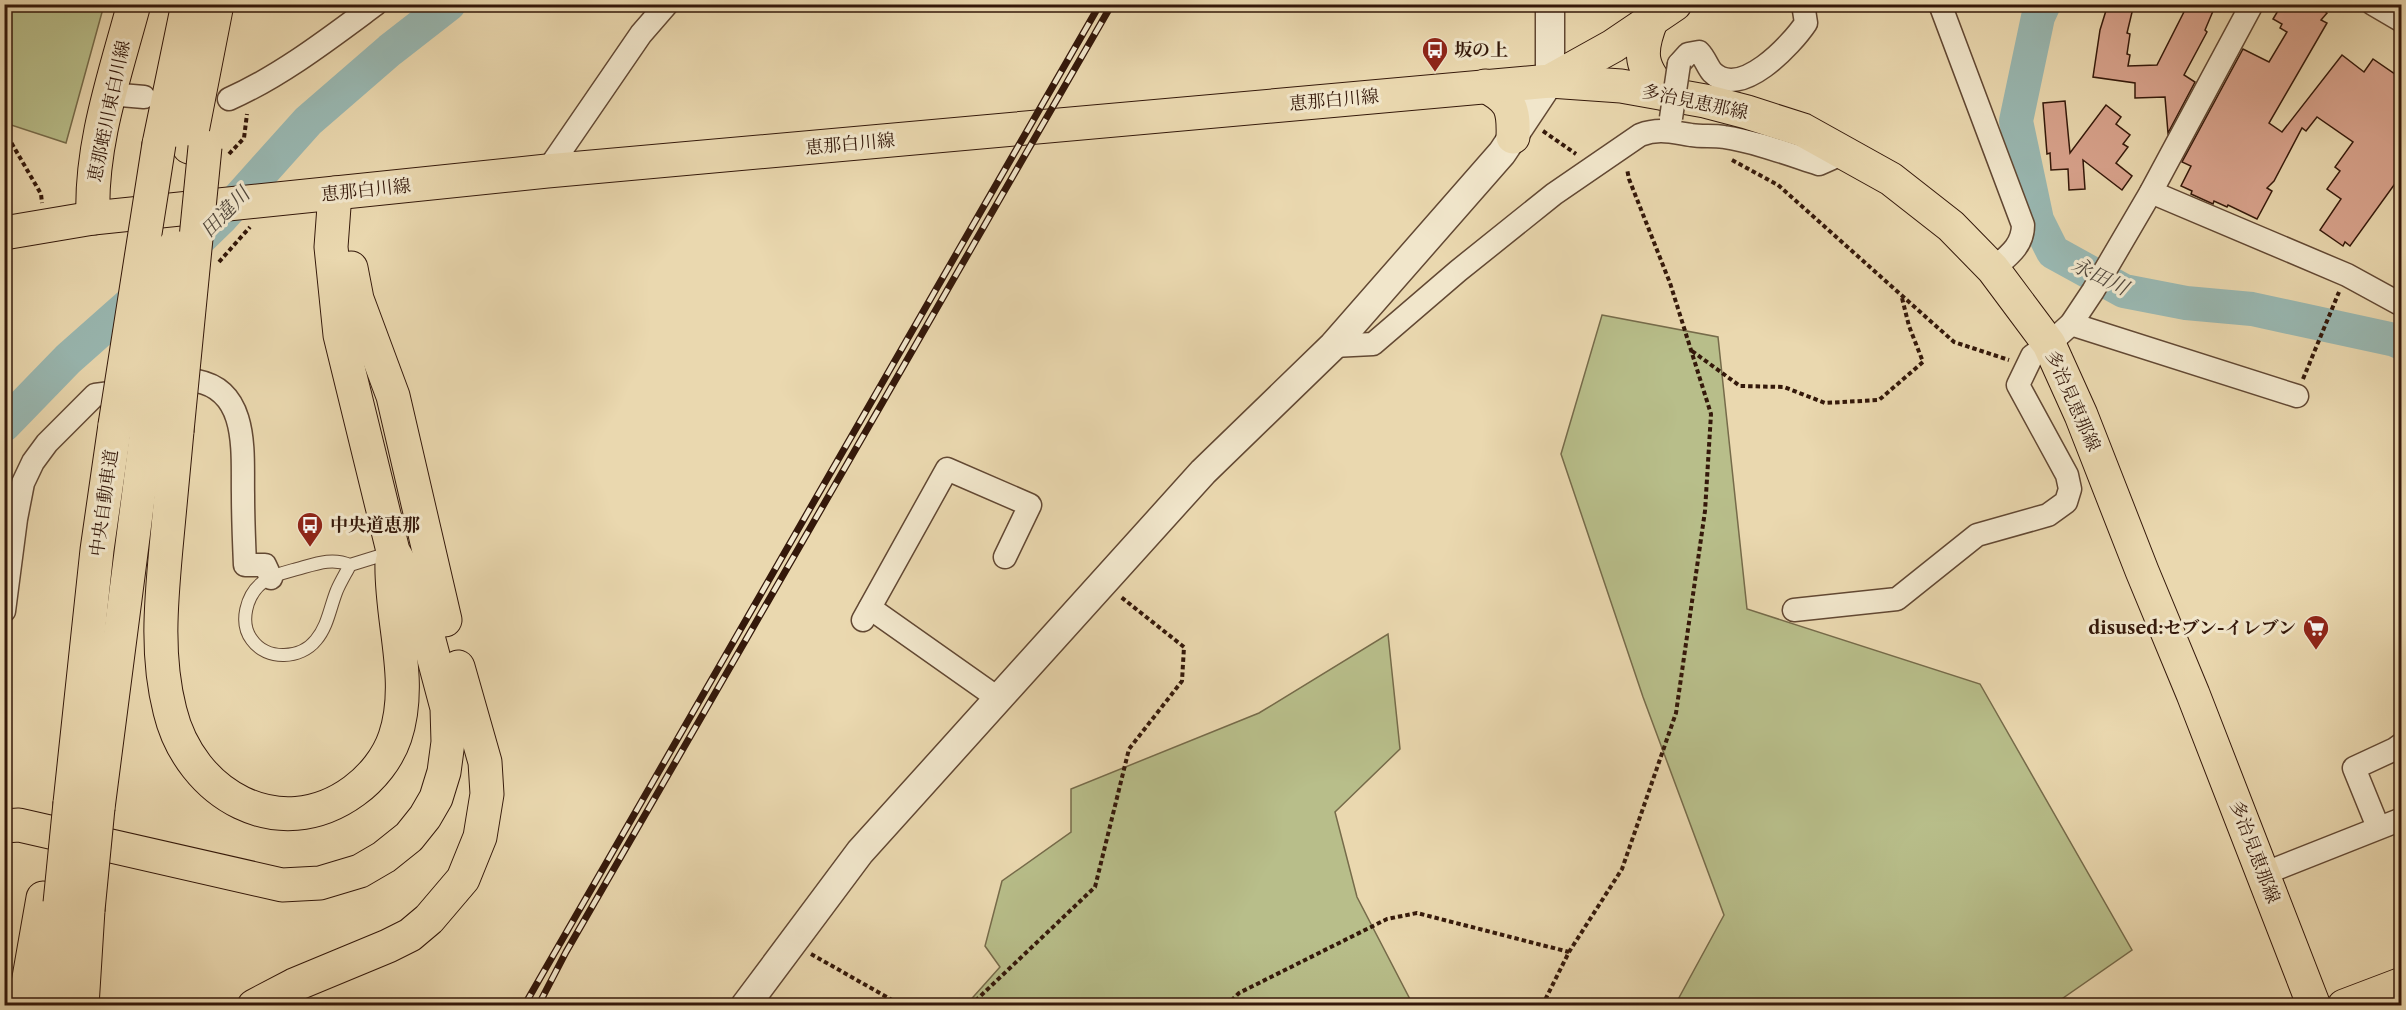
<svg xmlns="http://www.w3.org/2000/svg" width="2406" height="1010" font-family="'Libre Caslon Text','Noto Serif JP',serif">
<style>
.green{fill:#b8be8a;stroke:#766b4a;stroke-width:1.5}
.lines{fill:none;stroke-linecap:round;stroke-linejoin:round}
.river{stroke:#99b8b2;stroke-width:34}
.building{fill:#d9a38d;stroke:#34180a;stroke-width:1.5}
.service-casing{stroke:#624833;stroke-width:14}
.minor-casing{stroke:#624833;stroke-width:25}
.tertiary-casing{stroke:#624833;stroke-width:31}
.primary-casing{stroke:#34180a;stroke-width:35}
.trunk-casing{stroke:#34180a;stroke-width:35}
.motorway-casing{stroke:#34180a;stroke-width:35}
.path{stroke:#34180a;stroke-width:4;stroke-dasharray:4.5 3;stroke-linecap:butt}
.service{stroke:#f1e6cb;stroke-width:12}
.minor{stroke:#f1e6cb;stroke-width:22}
.tertiary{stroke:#f1e6cb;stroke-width:28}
.primary{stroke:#ead8af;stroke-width:33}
.trunk{stroke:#ead8af;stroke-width:33}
.motorway{stroke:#ead8af;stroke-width:33}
.rail-casing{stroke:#34180a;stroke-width:7}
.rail{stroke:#f1e6cb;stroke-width:4.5;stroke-dasharray:14;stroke-linecap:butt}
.minor-bridge-casing{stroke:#624833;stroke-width:25;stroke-linecap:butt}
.motorway-bridge-casing{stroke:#34180a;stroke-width:35;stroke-linecap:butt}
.minor-bridge{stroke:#f1e6cb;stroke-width:22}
.motorway-bridge{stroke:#ead8af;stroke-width:33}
.labels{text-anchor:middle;stroke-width:6;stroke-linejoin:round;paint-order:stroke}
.poi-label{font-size:18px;font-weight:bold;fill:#34180a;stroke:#f1e6cb;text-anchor:start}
.street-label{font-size:18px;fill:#34180a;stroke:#f1e6cb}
.water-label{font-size:20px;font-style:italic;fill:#52483c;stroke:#f1e6cb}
</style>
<rect width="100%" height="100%" fill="#ead8af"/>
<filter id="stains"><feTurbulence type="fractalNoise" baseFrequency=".00333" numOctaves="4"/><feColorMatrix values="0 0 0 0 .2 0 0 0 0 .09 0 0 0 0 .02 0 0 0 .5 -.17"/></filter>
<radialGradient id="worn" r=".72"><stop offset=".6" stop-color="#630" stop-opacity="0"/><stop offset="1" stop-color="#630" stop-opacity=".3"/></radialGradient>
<g class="green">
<path d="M5 4 104 5 66 143 5 123Z"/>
<path d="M1602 315 1718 337 1747 609 1980 684 2132 950 2053 1005H1675L1724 915 1643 697 1561 454Z"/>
<path d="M1388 634 1400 749 1335 812 1357 897 1413 1005H966L1000 967 985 946 1002 881 1071 832V789L1259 713Z"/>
</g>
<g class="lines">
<g class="river">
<path d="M2044 4 2038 17 2016 121 2037 220 2053 252 2124 291 2186 303 2252 309 2395 340 2402 343"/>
<path d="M4 425 68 359 155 282 222 217 308 121 390 50 449 4"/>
</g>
</g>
<g class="building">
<path d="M2108 4H2134L2127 33 2130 34 2127 54 2130 55 2128 66 2157 65 2188 4H2216L2205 30 2207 32 2184 75 2195 82 2168 133 2165 97 2135 98V83L2093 77 2100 30Z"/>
<path d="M2282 4H2316L2327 13 2321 20 2327 23 2269 123 2282 132 2342 55 2364 72 2373 59 2402 79V174L2350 246 2345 242 2343 246 2320 230 2341 199 2327 189 2340 171 2335 167 2353 142 2317 117 2306 131 2302 128 2274 181 2267 188 2272 191 2257 219 2228 205 2227 207 2214 201 2213 204 2191 194 2192 191 2181 186 2191 166 2182 162 2243 49 2269 62 2287 32 2280 28 2282 24 2273 19Z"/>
<path d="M2065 101 2070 153 2106 105 2121 117 2116 124 2130 135 2123 144 2128 147 2116 163 2132 176 2122 190 2083 160 2085 189 2069 190 2068 169 2051 170 2050 153 2047 154 2043 103Z"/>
</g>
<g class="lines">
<g class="service-casing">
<path id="service" d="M350 565C332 557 315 564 297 569 286 572 272 575 263 582 246 595 239 623 252 640 267 661 301 659 316 640 328 626 330 607 337 590 341 581 346 573 350 565L392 552"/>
</g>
<g class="minor-casing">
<g id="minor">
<path d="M1940 4 2023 225C2023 246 2008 256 1993 269"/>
<path d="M2373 4 2402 21"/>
<path d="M1679 64 1688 54 1699 52C1705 58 1707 66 1712 72 1740 101 1792 44 1806 23L1803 4"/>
<path d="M109 94 144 97"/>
<path d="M229 99C281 76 330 38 376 4"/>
<path d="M547 171 641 34 667 4"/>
<path d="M2151 192 2347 275 2402 305"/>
<path d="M2071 324 2297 396"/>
<path d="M1333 346 1373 344 1458 271 1554 194 1640 135C1659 128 1671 132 1691 135 1702 137 1713 135 1724 137 1756 142 1788 154 1819 164L1846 152"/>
<path d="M169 384C178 383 189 380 197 381 250 391 242 455 243 495 243 518 244 542 245 565H265L271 578"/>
<path d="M870 608 999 699"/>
<path d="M1794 610 1897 599 1977 535 2048 515 2066 502 2070 489 2067 475 2018 385 2032 356 2049 344 2071 324 2093 291 2151 192 2252 4"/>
<path d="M4 611 16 519 23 483 33 462 47 443 95 395 134 390"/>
<path d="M863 620 947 469 1030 505 1005 557"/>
<path d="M2378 827 2354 768 2395 749 2402 744"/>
<path d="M2263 874 2402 819"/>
</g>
</g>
<g class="tertiary-casing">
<path id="tertiary" d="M745 1006 860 852 1203 472 1333 346 1502 153 1550 81V4"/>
</g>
<g class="primary-casing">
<g id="primary">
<path d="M1652 19C1638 53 1640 68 1665 94"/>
<path d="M1550 81 1621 86 1705 101 1747 112 1803 130 1891 179 1951 226 1993 269 2049 344 2081 415 2142 571 2193 694 2314 1006"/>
<path d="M1485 86C1511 99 1514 109 1513 137"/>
<path d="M93 218C90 145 115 75 134 4"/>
<path d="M4 233 93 218 547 171 1550 81 1613 46 1675 4"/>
</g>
</g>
<g class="trunk-casing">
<path id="trunk" d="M2344 1006 2402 984"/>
</g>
<g class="motorway-casing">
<g id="motorway">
<path d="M159 144 188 4"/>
<path d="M189 147 217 4"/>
<path d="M351 268 357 299 393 396 445 620"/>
<path d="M177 431C173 470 170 509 166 548 161 603 156 657 170 711 190 794 279 846 354 791 372 778 388 758 395 737 414 681 390 619 392 562"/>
<path d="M70 803 97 550 115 425"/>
<path d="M98 808 147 429"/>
<path d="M4 826 19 825 282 885 320 883 360 871 384 857 409 837 425 817 436 798 444 772 448 742 447 708 426 629 413 587 393 551 340 335 331 247 335 193"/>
<path d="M24 1006 43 898"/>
<path d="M54 1006 59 908"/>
<path d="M82 1006 88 910"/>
<path d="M254 1006 294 985 388 946 410 935 429 919 463 879 480 837 487 794 485 762 458 667"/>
</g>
</g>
<g class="path">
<path d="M4 130 41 194 42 203"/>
<path d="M1543 131 1576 154"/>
<path d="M229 154 244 138 247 114"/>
<path d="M1732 160 1778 185 1954 342 2009 360"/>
<path d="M219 262 250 227"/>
<path d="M1692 351 1740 386 1784 387 1825 403 1879 400 1923 362 1909 326 1902 298"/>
<path d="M2303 379 2339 292"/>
<path d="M811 954 892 1000 896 1006"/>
<path d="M970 1006 1095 887 1129 749 1182 681 1184 647 1121 597"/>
<path d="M1226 1006 1239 993 1387 919 1417 913 1569 952"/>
<path d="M1542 1006 1569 952 1622 869 1676 713 1705 511 1711 414 1670 283 1629 179 1627 169"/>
</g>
<use href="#service" class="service"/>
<use href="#minor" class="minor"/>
<use href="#tertiary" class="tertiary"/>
<use href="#primary" class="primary"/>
<use href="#trunk" class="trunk"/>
<use href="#motorway" class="motorway"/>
<g class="rail-casing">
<g id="rail">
<path d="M524 1006 1100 4"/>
<path d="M538 1006 566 952 1112 4"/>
</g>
</g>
<use href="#rail" class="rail"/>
<g class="minor-bridge-casing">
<path id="minor-bridge" d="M1671 118 1679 64"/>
</g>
<g class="motorway-bridge-casing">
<g id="motorway-bridge">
<path d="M115 425 159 144"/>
<path d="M147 429 174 247"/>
<path d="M177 431 205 147"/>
<path d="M60 903 70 803"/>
<path d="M88 910 98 808"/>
</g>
</g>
<use href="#minor-bridge" class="minor-bridge"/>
<use href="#motorway-bridge" class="motorway-bridge"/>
</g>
<defs>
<g id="bus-pin" transform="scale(1.35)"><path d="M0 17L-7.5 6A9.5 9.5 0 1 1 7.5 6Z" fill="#8f2418" stroke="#f1e6cb"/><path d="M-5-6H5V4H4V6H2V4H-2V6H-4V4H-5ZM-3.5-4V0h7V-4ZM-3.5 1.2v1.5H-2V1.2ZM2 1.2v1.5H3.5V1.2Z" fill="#fff"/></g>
<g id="supermarket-pin" transform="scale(1.35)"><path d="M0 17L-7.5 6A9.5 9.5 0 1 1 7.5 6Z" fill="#8f2418" stroke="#f1e6cb"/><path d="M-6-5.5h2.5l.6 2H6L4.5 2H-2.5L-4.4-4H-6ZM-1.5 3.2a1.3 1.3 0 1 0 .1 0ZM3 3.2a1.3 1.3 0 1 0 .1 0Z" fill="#fff"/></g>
</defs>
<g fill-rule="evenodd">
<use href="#bus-pin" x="1435" y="50"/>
<use href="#bus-pin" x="310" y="525"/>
<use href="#supermarket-pin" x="2316" y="628"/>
</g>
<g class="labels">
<g class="poi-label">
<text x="1454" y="56">坂の上</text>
<text x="330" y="531">中央道恵那</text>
<text x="2296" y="634" text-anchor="end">disused:セブン-イレブン</text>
</g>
<g class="street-label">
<text transform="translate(1334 100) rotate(-5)" y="6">恵那白川線</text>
<text transform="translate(1695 102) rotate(12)" y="6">多治見恵那線</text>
<text transform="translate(109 111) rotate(-78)" y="6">恵那蛭川東白川線</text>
<text transform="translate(850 144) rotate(-5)" y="6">恵那白川線</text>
<text transform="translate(366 190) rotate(-6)" y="6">恵那白川線</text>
<text transform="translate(2073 401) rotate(66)" y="6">多治見恵那線</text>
<text transform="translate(104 503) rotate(-82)" y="6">中央自動車道</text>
<text transform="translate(2255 852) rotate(69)" y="6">多治見恵那線</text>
</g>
<g class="water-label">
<text transform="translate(225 212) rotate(-46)" y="7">田違川</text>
<text transform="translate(2100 276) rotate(26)" y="7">永田川</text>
</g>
</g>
<rect width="2406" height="1010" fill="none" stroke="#ead8af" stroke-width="24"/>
<rect x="6" y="6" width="2394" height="998" fill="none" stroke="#34180a" stroke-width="3"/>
<rect x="12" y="12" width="2382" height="986" fill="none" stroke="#34180a" stroke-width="1.5"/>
<rect width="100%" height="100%" filter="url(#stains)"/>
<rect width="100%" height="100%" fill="url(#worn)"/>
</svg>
